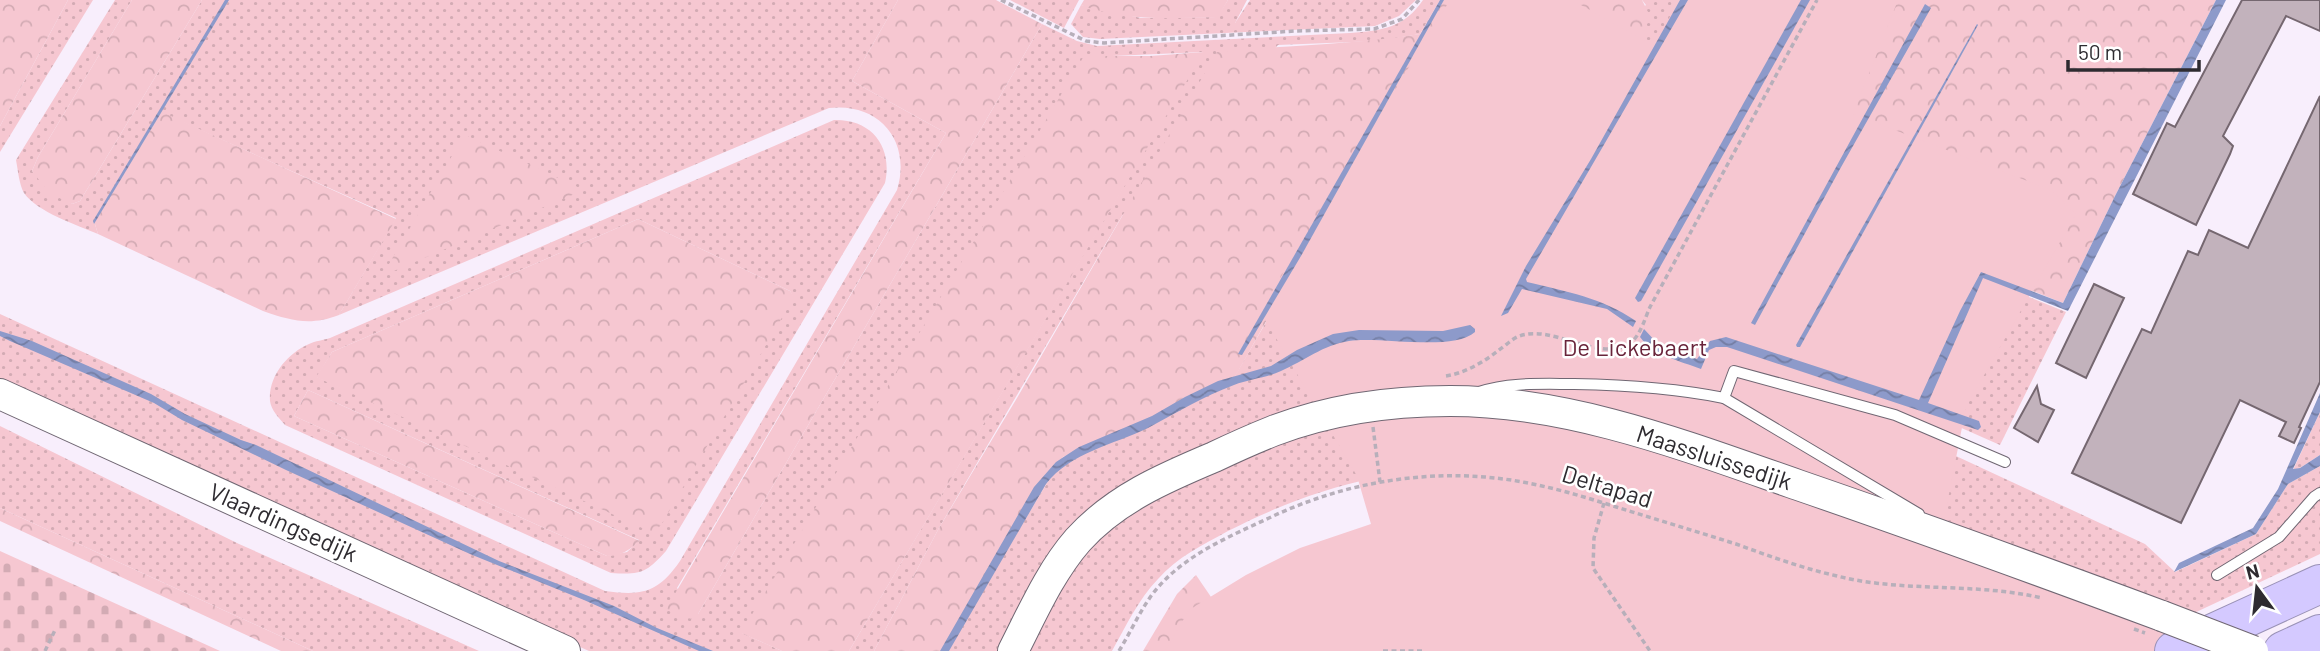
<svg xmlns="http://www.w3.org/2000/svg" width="2320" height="651" font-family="Barlow,sans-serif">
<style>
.grass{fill:url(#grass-dots);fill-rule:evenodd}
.forest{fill:url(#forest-crowns)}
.cemetery{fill:url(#cemetery-stones)}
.park{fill:#f6c7d1}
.water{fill:url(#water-waves)}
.building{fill:#c2b2bc;stroke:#756770;stroke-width:2}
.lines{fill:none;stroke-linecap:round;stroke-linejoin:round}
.lane-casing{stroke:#706773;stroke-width:12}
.secondary-casing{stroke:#706773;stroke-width:32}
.highway-casing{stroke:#9a92b7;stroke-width:40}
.path{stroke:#b7afba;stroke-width:3.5;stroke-dasharray:5 3.5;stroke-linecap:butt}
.lane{stroke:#fff;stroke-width:10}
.secondary{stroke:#fff;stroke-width:30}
.highway{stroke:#d4c9ff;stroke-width:38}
.secondary-bridge-casing{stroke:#706773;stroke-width:32;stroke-linecap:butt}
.path-bridge{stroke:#b7afba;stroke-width:3.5;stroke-dasharray:5 3.5;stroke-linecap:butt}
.secondary-bridge{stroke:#fff;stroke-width:30}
.labels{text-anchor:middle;stroke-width:5;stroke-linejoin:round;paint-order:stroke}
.park-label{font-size:24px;fill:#69243a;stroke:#fff}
.street-label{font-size:24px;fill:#2e2b30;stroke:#fff}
</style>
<defs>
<pattern id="grass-dots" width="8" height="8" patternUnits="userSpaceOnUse" patternTransform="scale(1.75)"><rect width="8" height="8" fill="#f6c7d1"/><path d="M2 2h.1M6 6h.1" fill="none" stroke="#d3abb4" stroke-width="1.8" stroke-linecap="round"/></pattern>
<pattern id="forest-crowns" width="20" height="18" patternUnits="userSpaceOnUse" patternTransform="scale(1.75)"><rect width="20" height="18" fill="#f6c7d1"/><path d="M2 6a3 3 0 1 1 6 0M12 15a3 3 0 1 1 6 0" fill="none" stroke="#d3abb4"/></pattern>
<pattern id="cemetery-stones" width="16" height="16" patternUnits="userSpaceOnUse" patternTransform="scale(1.75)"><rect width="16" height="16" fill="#f6c7d1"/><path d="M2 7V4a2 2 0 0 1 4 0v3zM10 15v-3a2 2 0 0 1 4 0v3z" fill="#d3abb4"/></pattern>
<pattern id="water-waves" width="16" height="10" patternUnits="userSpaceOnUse" patternTransform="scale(1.75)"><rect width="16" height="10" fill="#8d9aca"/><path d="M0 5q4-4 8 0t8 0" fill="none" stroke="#747ea4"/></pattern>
</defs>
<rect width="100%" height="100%" fill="#f8eefc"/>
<g class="grass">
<path d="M68 0H93L0 152V126Z"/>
<path d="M115 0H132L38 157 32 171 72 204 80 201 202 0H898L852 81 946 133 677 588 698 614 1042 24 1077 41 1097 46 1350 33C1382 31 1405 27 1423 0H1440L1420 34 1378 41 1278 45 1122 216 939 528 874 651H849L1203 52 1090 57 742 633 782 651H589L0 387V314L605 591C642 596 658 593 680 561L897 190C912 141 879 102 829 108L339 315 396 218 160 112 94 221 98 234C77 225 37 212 24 193 19 184 18 170 16 160Z"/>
<path d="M1010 0H1079L1064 28Z"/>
<path d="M1228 0H1247L1235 23 1250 0H1416L1399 16 1375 26 1100 39 1083 37 1071 24 1081 5 1141 18 1217 17Z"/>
<path d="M1642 0H1680L1502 379 1129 487 1002 651H945L1063 457 1143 425 1231 383 1269 317 1646 5Z"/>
<path d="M834 120C872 119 893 147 885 183L666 551C646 573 641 575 611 573L285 425C279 418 271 410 270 401 268 376 288 353 309 344 315 341 324 340 330 338ZM638 219 790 291 793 297 346 390 317 377 332 352ZM308 390 639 540V541L627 552 607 556 294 416Z"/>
<path d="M1989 281 2066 312 2000 445 1923 411 1978 421 1963 417Z"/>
<path d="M2320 412V455L2300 468 2293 470Z"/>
<path d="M1334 423 1374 478C1322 489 1275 507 1228 531 1203 545 1177 557 1158 579 1138 600 1126 626 1112 651H1024L1087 546 1169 487Z"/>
<path d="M0 426 239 544 479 651H313L0 508Z"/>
<path d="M1900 430 2145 544 2175 572 2256 534 2288 484 2320 466V554L2192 614 2172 604 1891 501Z"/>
</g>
<g class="forest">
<path d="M0 0H68L0 126Z"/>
<path d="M132 0H202L80 201 72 204 49 193 32 171 38 157Z"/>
<path d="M898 0H996L1042 24 698 614 691 619 666 609 946 133 852 81Z"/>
<path d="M1084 0H1228L1218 17C1172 18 1124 22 1081 5Z"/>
<path d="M1440 0H1642L1650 16 1643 35 1500 291 1268 318 1231 384 1143 425 1063 457 945 651H874L939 528 1017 398 1217 52C1284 45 1353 45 1420 34Z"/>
<path d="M1824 0H2216L2115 196 2063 303 1994 276 1920 400Z"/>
<path d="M1204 52 849 651H782L741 633 1084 56H1150Z"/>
<path d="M160 111 396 219 339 315C310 326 292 321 263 311L98 234 94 221Z"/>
<path d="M465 135 584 190 382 276 464 135Z"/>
<path d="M638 219 790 291 794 297 661 525 653 533 316 377 332 352Z"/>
<path d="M308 390 640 541C629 550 621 556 607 556L294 416Z"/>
<path d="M0 508 313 651H281L0 521Z"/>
<path d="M1196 575 1224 616 1183 651H1143L1177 594Z"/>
</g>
<path class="cemetery" d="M0 551 220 651H0Z"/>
<path class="park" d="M1450 0H1572L1653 45 1680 0H1898L1853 114 2051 190 2076 214 1966 407 1938 550 2215 651H1165L1189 610 1246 575 1300 548 1371 524 1357 476 1260 311Z"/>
<g class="water">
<path d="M225 0H229L94 224 93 221Z"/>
<path d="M1440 0H1444L1301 256 1242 355 1238 354Z"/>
<path d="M1680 0H1688L1526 279 1527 282C1568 292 1600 297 1636 321L1633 327 1607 309 1522 289 1508 313 1501 316 1526 266 1591 159Z"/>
<path d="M1801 0H1810L1641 301 1638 302 1635 298Z"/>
<path d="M2216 0H2226L2068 311 1983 278 1928 403 1979 421 1981 427 1978 430 1727 347H1716L1709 350 1701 369C1680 361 1653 355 1640 337L1644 329 1658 344 1697 359 1710 341 1726 337 1919 400 1960 311 1981 272 2063 303 2115 196Z"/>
<path d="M1925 4 1931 8 1840 169 1755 325 1751 323Z"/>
<path d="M1977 24 1978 25 1800 347H1797L1796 345Z"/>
<path d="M1470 325 1475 329V332C1453 352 1380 336 1349 341 1323 345 1304 361 1281 371 1266 378 1249 379 1234 385 1204 396 1176 413 1148 428 1113 445 1071 452 1046 484L949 651H940L1034 487 1056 462 1079 447 1152 416 1185 397 1218 381 1271 366 1297 350 1333 334 1359 330 1443 331Z"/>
<path d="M0 331 32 341 151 394 185 414 241 440 256 445 499 561 614 606 657 628 713 651H699L584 600 470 554 286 470 182 420 154 403 10 341 0 336Z"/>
<path d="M2320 393V412L2293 469 2300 468 2320 455V466L2288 484 2256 534 2174 572 2179 563 2253 528 2278 489Z"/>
</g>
<g class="building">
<path d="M2242 0H2320V31L2286 16 2223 136 2233 146 2230 154 2196 225 2133 194 2167 123 2175 127Z"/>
<path d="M2320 96V382L2299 427 2301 428 2294 443 2279 436 2286 422 2240 400 2181 523 2072 473 2142 329 2151 333 2188 251 2198 255 2209 230 2248 248Z"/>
<path d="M2094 284 2124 298 2086 378 2056 363Z"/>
<path d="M2037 386 2041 404 2054 410 2038 442 2014 428Z"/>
</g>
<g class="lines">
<g class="lane-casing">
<g id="lane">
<path d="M1479 392C1509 382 1542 384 1574 384 1624 385 1675 388 1724 398L1919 514"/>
<path d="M1724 398 1734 371 1895 415 2005 462"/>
<path d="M2217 575 2279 537 2314 497 2320 493"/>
</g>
</g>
<g class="secondary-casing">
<g id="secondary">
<path d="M0 394 565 651"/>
<path d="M1013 651C1032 614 1050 572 1078 540 1115 499 1164 478 1214 457 1233 448 1253 439 1273 431 1328 410 1390 401 1450 401 1570 401 1686 446 1798 485 1920 527 2041 571 2162 616"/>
</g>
</g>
<g class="highway-casing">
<g id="highway">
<path d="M2174 651 2320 584"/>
<path d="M2283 651 2320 634"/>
</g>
</g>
<g class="path">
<path d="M1001 0 1086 41 1104 43 1295 31 1374 29 1402 19 1419 0"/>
<path d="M1446 376C1465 373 1484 362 1499 350 1505 346 1511 340 1517 337 1551 322 1597 363 1629 344 1640 337 1645 318 1650 307L1817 0"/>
<path d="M1373 427 1380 482"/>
<path d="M1604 503 1594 538 1593 568 1650 651"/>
<path d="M45 651 55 630"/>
<path d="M1119 651C1130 633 1139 613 1151 596 1180 557 1226 538 1269 518 1336 486 1411 471 1485 477 1535 481 1582 496 1629 511 1665 522 1701 533 1736 544 1769 556 1802 568 1837 576 1904 593 1974 582 2042 598"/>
<path d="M1383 651H1423"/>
</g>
<use href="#lane" class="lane"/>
<use href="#secondary" class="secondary"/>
<use href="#highway" class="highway"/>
<g class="secondary-bridge-casing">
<path id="secondary-bridge" d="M2162 616 2253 651"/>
</g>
<path class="path-bridge" d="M2134 629 2145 633"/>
<use href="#secondary-bridge" class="secondary-bridge"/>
</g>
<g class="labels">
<g class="park-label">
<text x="1635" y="356">De Lickebaert</text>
</g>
<g class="street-label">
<text transform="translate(1714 458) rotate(18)" y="8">Maassluissedijk</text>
<text transform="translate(1607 487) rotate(17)" y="8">Deltapad</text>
<text transform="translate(283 523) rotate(24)" y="8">Vlaardingsedijk</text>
</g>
</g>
<g transform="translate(2257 588) rotate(345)" stroke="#ffffff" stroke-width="5" paint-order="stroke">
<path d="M0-5L12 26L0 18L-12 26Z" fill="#2e2b30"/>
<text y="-10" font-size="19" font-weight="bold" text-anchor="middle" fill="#2e2b30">N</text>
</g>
<path d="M2068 60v10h131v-10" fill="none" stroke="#2e2b30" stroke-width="3.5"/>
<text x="2078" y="60" font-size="21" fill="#2e2b30" stroke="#ffffff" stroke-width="5" paint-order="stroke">50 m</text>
</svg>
